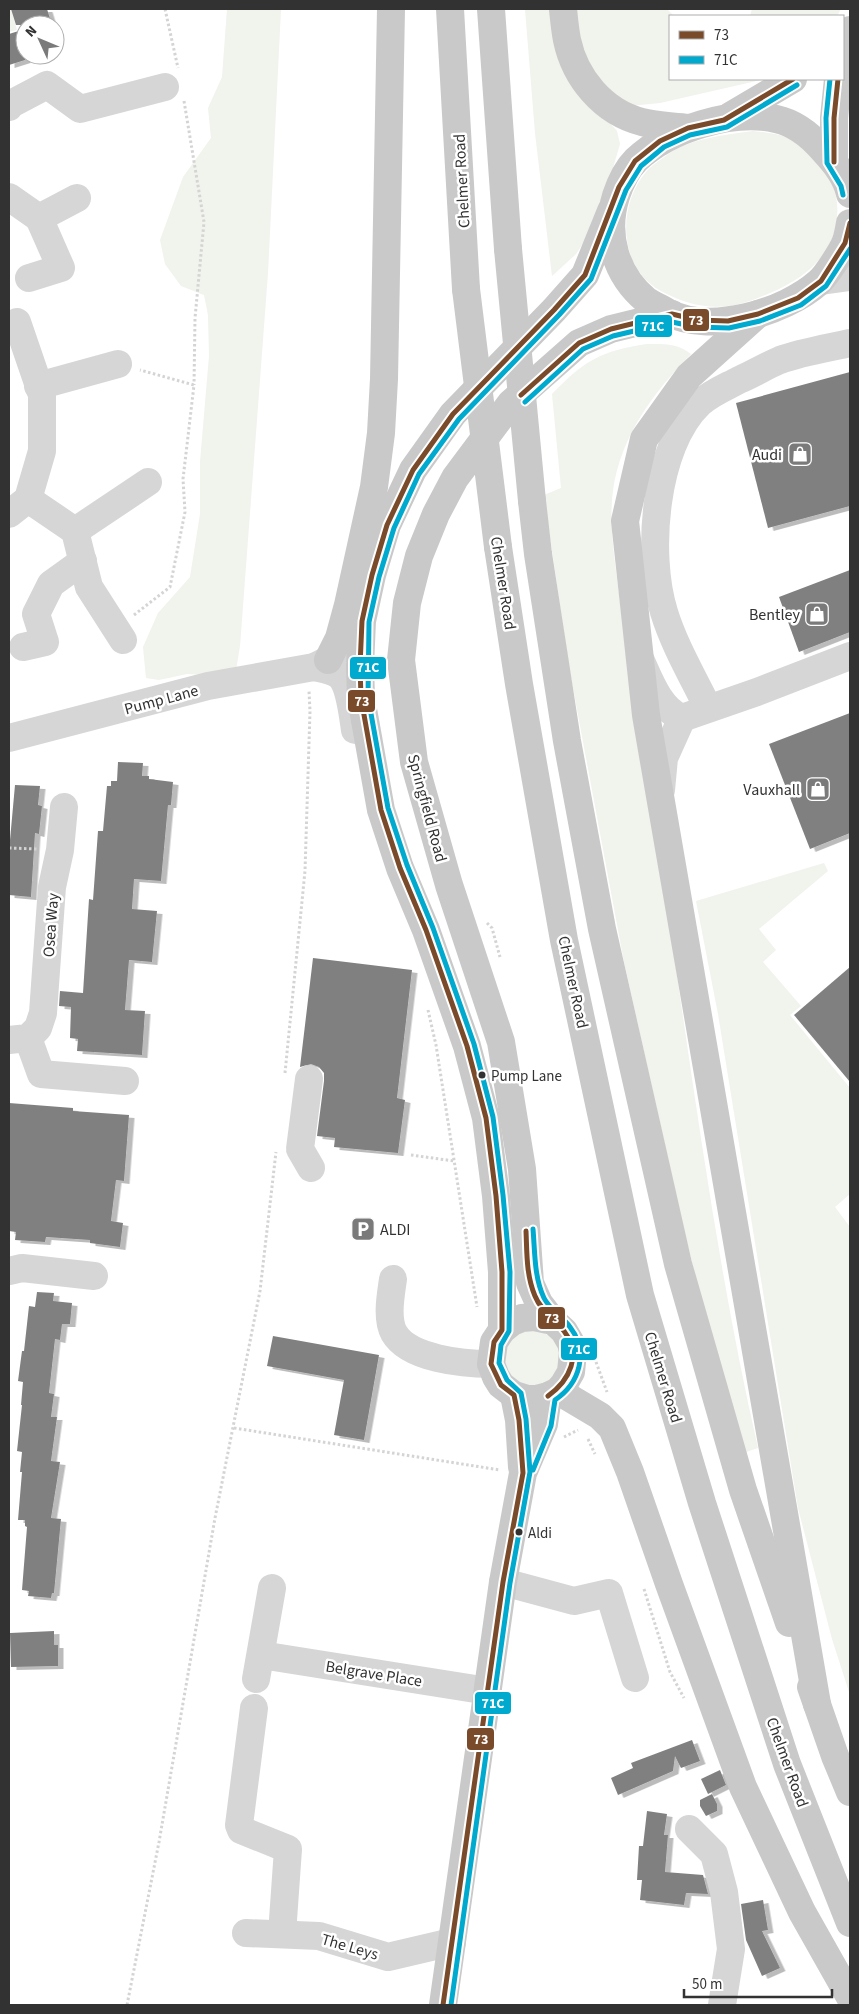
<svg xmlns="http://www.w3.org/2000/svg" width="859" height="2014" font-family="'Source Sans 3',sans-serif">
<style>
.green{fill:#f1f3ed}
.building{fill:#808080;filter:url(#shadow)}
.lines{fill:none;stroke-linecap:round;stroke-linejoin:round}
.path{stroke:#d4d4d4;stroke-width:3;stroke-dasharray:2.5 2.5;stroke-linecap:butt}
.minor{stroke:#d6d6d6;stroke-width:28}
.major{stroke:#c9c9c9;stroke-width:28}
.major-bridge{stroke:#c9c9c9;stroke-width:28}
.bus-1-casing{stroke:#fff;stroke-width:9}
.bus-2-casing{stroke:#fff;stroke-width:9}
.bus-1{stroke:#7a4b2a;stroke-width:5}
.bus-2{stroke:#00a9ce;stroke-width:5}
.bus-dot{fill:#323232;stroke:#fff;stroke-width:2}
.labels{text-anchor:middle;stroke-width:5;stroke-linejoin:round;paint-order:stroke}
.bus-label{font-size:15px;fill:#323232;stroke:#fff;text-anchor:start}
.street-label{font-size:16px;fill:#323232;stroke:#fff}
.poi-label{font-size:16px;fill:#323232;stroke:#fff;text-anchor:end}
.line-badge{stroke:#fff;stroke-width:2}
.badge-label{font-size:14px;text-anchor:middle;font-weight:bold;fill:#fff}
</style>
<defs>
<filter id="shadow"><feDropShadow dx="5.5" dy="3" stdDeviation="0" flood-color="#0004"/></filter>
</defs>
<rect width="100%" height="100%" fill="#fff"/>
<g class="green">
<path d="M9 9H11L17 30 9 32Z"/>
<path d="M227 9H281L268 273 240 646 236 670 208 675 187 674 159 680 146 678 143 647 158 613 190 577 200 514V462L209 356 208 315 204 295 181 286 165 264 160 240 183 177 211 138 208 108 222 77Z"/>
<path d="M525 9H552L609 122 617 131 620 144 605 195 592 230 576 254 552 276 535 133Z"/>
<path d="M572 9H667L674 16H670V79H765L660 103 629 106 598 80 585 59Z"/>
<path d="M752 9H841L837 16H750Z"/>
<path d="M753 131C789 135 798 138 821 166 831 177 835 189 837 203 841 250 808 277 770 293 756 299 741 305 727 306 704 309 681 302 661 291 618 268 617 206 646 172 651 166 660 160 667 155 691 138 725 135 753 131Z"/>
<path d="M647 344C664 344 677 343 691 354 654 392 621 435 613 490 608 526 616 566 620 603 629 672 641 741 652 810 686 1023 710 1238 758 1448L746 1452 703 1306 684 1230 624 962 568 661 544 495 561 488 552 394C585 360 601 351 647 344Z"/>
<path d="M824 863 828 871 759 929 776 950 763 962 801 1006 790 1015 850 1088V1194L835 1207 850 1227V1695L832 1639 798 1508 718 1014 696 901Z"/>
<circle cx="532" cy="1358" r="28"/>
</g>
<g class="building">
<path d="M11 9H47L52 25H16Z"/>
<path d="M25 29V60L9 65V34Z"/>
<path d="M850 372V506L768 528 736 403Z"/>
<path d="M850 570V632L799 652 779 597Z"/>
<path d="M850 713V833L810 849 769 744Z"/>
<path d="M118 762 143 763 142 776H149V779L173 782 171 805H168L161 881 134 879 132 909 157 911 152 962 129 960 125 1010 145 1011 142 1055 77 1051 78 1039 70 1038 71 1007 59 1006 60 991 83 993 89 899 93 900 98 831H103L107 786H111V781H117Z"/>
<path d="M15 785 40 786 38 805 42 806 39 834 35 833 31 897 9 895 10 840Z"/>
<path d="M313 958 412 970 397 1098 405 1100 398 1153 334 1147 335 1138 317 1136 324 1081V1073L319 1067 311 1064 300 1067Z"/>
<path d="M850 967V1082L794 1015Z"/>
<path d="M9 1103 73 1108V1111L129 1115 124 1181 116 1180 111 1221 123 1223 120 1247 90 1243V1240L46 1237 45 1242 15 1240 16 1232 9 1231Z"/>
<path d="M37 1292 54 1293 53 1301 72 1303 70 1324H62L60 1340 55 1339 49 1393 54 1394 51 1417H57L51 1461 60 1462 51 1518 61 1519 54 1593H52L51 1598 28 1596 29 1591 22 1590 27 1527 25 1526V1520H18L22 1472H20L22 1452 17 1451 22 1405H21L23 1382 18 1381 22 1351H24L29 1306 35 1307Z"/>
<path d="M273 1336 379 1355 364 1440 334 1435 344 1380 267 1366Z"/>
<path d="M54 1631V1645H58V1666L11 1667 10 1633Z"/>
<path d="M692 1740 700 1761 681 1768 675 1756 673 1771 618 1795 611 1778 633 1768 631 1763Z"/>
<path d="M720 1770 726 1785 708 1794 701 1779Z"/>
<path d="M712 1794 717 1804V1811L706 1816 700 1806V1800Z"/>
<path d="M647 1811 667 1814 664 1835H668L665 1872 703 1875 708 1894 686 1893 684 1905 640 1900 642 1880H637L639 1846H643Z"/>
<path d="M763 1900 768 1930 762 1931 780 1968 762 1976 746 1940 741 1904Z"/>
</g>
<g class="lines">
<g class="path">
<path d="M165 9 178 68"/>
<path d="M184 101 204 222 195 318 194 385"/>
<path d="M134 615 170 587 185 512 183 479 194 385 140 370"/>
<path d="M9 848 37 849"/>
<path d="M487 923 492 928 500 957"/>
<path d="M428 1010 436 1045 477 1307"/>
<path d="M285 1073 305 871 310 711 309 691"/>
<path d="M411 1155 454 1161"/>
<path d="M596 1362 607 1392"/>
<path d="M234 1428 500 1470"/>
<path d="M564 1437 578 1430"/>
<path d="M588 1439 595 1454"/>
<path d="M644 1589 670 1672 684 1698"/>
<path d="M127 2005 159 1842 215 1518 260 1291 276 1152"/>
</g>
<g class="minor">
<path d="M9 107 11 104 47 85 80 109 165 87"/>
<path d="M9 197 39 218"/>
<path d="M29 278 61 268 39 218 77 198"/>
<path d="M821 281 850 277"/>
<path d="M38 386 118 364"/>
<path d="M28 499 75 531 89 587 123 640"/>
<path d="M9 514 28 499 42 451V395L17 322"/>
<path d="M75 531 148 482"/>
<path d="M23 647 45 642 36 614 51 584 83 561"/>
<path d="M641 661C650 681 660 709 682 718L757 692 850 656"/>
<path d="M314 667C323 669 333 670 340 676 350 686 353 717 355 730"/>
<path d="M708 708C693 677 674 645 664 612 646 555 654 446 700 403 711 393 726 387 739 380 753 374 766 366 780 360 802 352 828 348 850 343"/>
<path d="M9 738 208 686 314 667 328 660 346 644"/>
<path d="M661 790 664 758 682 718"/>
<path d="M28 1038 41 1074 125 1081"/>
<path d="M9 1040 28 1038 38 1028 43 1013 52 887 60 850 64 807"/>
<path d="M309 1079 300 1149 311 1168"/>
<path d="M9 1271 22 1268 94 1276"/>
<path d="M393 1279C391 1294 386 1318 394 1333 409 1359 464 1364 491 1364"/>
<path d="M503 1582 574 1601 609 1593 635 1678"/>
<path d="M261 1655 488 1691"/>
<path d="M256 1679 272 1588"/>
<path d="M254 1708 239 1825 241 1830 288 1849 282 1934"/>
<path d="M689 1829 714 1854 724 1892 731 1949 722 2005"/>
<path d="M246 1933 319 1936 388 1957 452 1942"/>
</g>
<g class="major">
<path d="M450 9 466 289"/>
<path d="M491 9 508 249"/>
<path d="M563 9C564 19 565 30 567 40 575 78 603 112 642 122 656 126 673 126 688 128"/>
<path d="M843 59 850 30"/>
<path d="M730 116 793 79"/>
<path d="M834 162V118L838 79"/>
<path d="M850 194C846 176 835 163 823 150 811 136 795 123 776 119 732 109 669 129 636 160 627 169 620 184 616 196 604 234 615 275 647 301 653 305 661 308 667 312 710 335 784 313 819 282 826 276 843 250 846 241 848 235 849 229 850 223"/>
<path d="M758 314 689 376 644 439 625 521 646 715 817 1704"/>
<path d="M532 501 538 554 567 741 602 929 678 1264 743 1490 789 1623"/>
<path d="M498 547 519 684 564 940 640 1295 702 1503 787 1764 850 1923"/>
<path d="M328 660 339 638 348 605 374 487 381 433 384 379 391 9"/>
<path d="M553 1321 534 1317 522 1318 512 1322 502 1330 494 1342 491 1364 496 1377 501 1385 514 1395 527 1399H536L548 1396 558 1391 564 1384 571 1372 573 1352 571 1343 564 1331 553 1321 539 1303 530 1283 522 1169 501 1042 449 885 414 762 401 660 407 603 419 556 436 514 455 478 511 403 579 343 611 329 672 314"/>
<path d="M502 1330V1272L496 1196 486 1118 467 1046 426 930 400 868 381 810 361 698 360 666 362 621 372 575 387 525 413 470 453 414 554 310 585 275 611 211"/>
<path d="M558 1391 600 1416 612 1428 630 1472 669 1584 743 1787 802 1912 850 1997"/>
<path d="M514 1395 519 1420 522 1467"/>
<path d="M811 1687 835 1756 850 1792"/>
<path d="M443 2005 503 1582 523 1473 544 1424 548 1396"/>
</g>
<g class="major-bridge">
<path d="M508 249 532 501"/>
<path d="M466 289 498 547"/>
</g>
<g class="bus-1-casing">
<g id="bus-1">
<path d="M834 162V118L838 79"/>
<path d="M521 395 579 343 611 329 672 314 697 320 728 321 758 314 798 298 821 281 845 243 850 223"/>
<path d="M526 1231C527 1252 526 1275 535 1296 541 1311 554 1318 564 1331 582 1355 570 1380 548 1396"/>
<path d="M443 2005 503 1582 523 1473 519 1420 514 1395 501 1385 491 1364 494 1342 502 1330V1272L496 1196 486 1118 467 1046 426 930 400 868 381 810 361 698 360 666 362 621 372 575 387 525 413 470 453 414 554 310 585 275 619 187 635 161 660 141 688 128 724 120 793 79"/>
</g>
</g>
<g class="bus-2-casing">
<g id="bus-2">
<path d="M830 79 826 118 827 163 841 186 843 195"/>
<path d="M525 402 583 349 613 336 672 322 696 327 729 328 760 321 801 305 826 286 850 249"/>
<path d="M533 1470 551 1426 555 1400C580 1383 589 1352 570 1327 562 1316 550 1310 544 1298 534 1277 535 1252 533 1229"/>
<path d="M451 2005 510 1583 530 1472 526 1419 521 1393 507 1380 499 1363 501 1345 509 1331 510 1272 503 1195 493 1117 474 1044 433 928 407 865 388 808 368 697 369 622 379 577 394 528 419 474 459 419 559 315 591 279 626 190 641 166 664 147 690 135 727 127 797 85"/>
</g>
</g>
<use href="#bus-1" class="bus-1"/>
<use href="#bus-2" class="bus-2"/>
</g>
<defs>
<g id="shop-square" transform="scale(1.25)"><rect x="-9" y="-9" width="18" height="18" rx="4" fill="#7a7a7a" stroke="#fff"/><path d="M-5-2.5h2.3a2.7 3.5 0 0 1 5.4 0H5L5.5 6h-11ZM-1.5-2.5h3a1.5 2.3 0 0 0-3 0Z" fill="#fff"/></g>
<g id="parking-square" transform="scale(1.25)"><rect x="-9" y="-9" width="18" height="18" rx="4" fill="#7a7a7a" stroke="#fff"/><path d="M-3.5-5.5H1a3.5 3.5 0 0 1 0 7H-1V5.5H-3.5ZM-1-3.4V-.6H.8a1.4 1.4 0 0 0 0-2.8Z" fill="#fff"/></g>
</defs>
<g fill-rule="evenodd">
<use href="#shop-square" x="800" y="454"/>
<use href="#shop-square" x="817" y="614"/>
<use href="#shop-square" x="818" y="789"/>
<use href="#parking-square" x="363" y="1229"/>
</g>
<g class="bus-dot">
<circle cx="482" cy="1075" r="4.5"/>
<circle cx="519" cy="1532" r="4.5"/>
</g>
<g class="labels">
<g class="bus-label">
<text x="491" y="1081">Pump Lane</text>
<text x="528" y="1538">Aldi</text>
</g>
<g class="street-label">
<text transform="translate(461 181) rotate(-93)" y="6">Chelmer Road</text>
<text transform="translate(504 583) rotate(81)" y="6">Chelmer Road</text>
<text transform="translate(161 699) rotate(-15)" y="6">Pump Lane</text>
<text transform="translate(428 808) rotate(75)" y="6">Springfield Road</text>
<text transform="translate(50 925) rotate(-86)" y="6">Osea Way</text>
<text transform="translate(574 982) rotate(78)" y="6">Chelmer Road</text>
<text transform="translate(664 1377) rotate(73)" y="6">Chelmer Road</text>
<text transform="translate(374 1673) rotate(9)" y="6">Belgrave Place</text>
<text transform="translate(788 1762) rotate(70)" y="6">Chelmer Road</text>
<text transform="translate(350 1946) rotate(16)" y="6">The Leys</text>
</g>
<g class="poi-label">
<text x="782" y="460">Audi</text>
<text x="800" y="620">Bentley</text>
<text x="800" y="795">Vauxhall</text>
<text x="380" y="1235" text-anchor="start">ALDI</text>
</g>
</g>
<g class="line-badge">
<rect x="682" y="308" width="28" height="24" rx="5" fill="#7a4b2a"/>
<rect x="634" y="314" width="39" height="24" rx="5" fill="#00a9ce"/>
<rect x="349" y="656" width="38" height="24" rx="5" fill="#00a9ce"/>
<rect x="347" y="689" width="29" height="24" rx="5" fill="#7a4b2a"/>
<rect x="537" y="1306" width="29" height="24" rx="5" fill="#7a4b2a"/>
<rect x="560" y="1337" width="38" height="24" rx="5" fill="#00a9ce"/>
<rect x="474" y="1691" width="38" height="24" rx="5" fill="#00a9ce"/>
<rect x="466" y="1727" width="29" height="24" rx="5" fill="#7a4b2a"/>
</g>
<g class="badge-label">
<text x="696" y="325">73</text>
<text x="653" y="331">71C</text>
<text x="368" y="672">71C</text>
<text x="362" y="706">73</text>
<text x="552" y="1323">73</text>
<text x="579" y="1354">71C</text>
<text x="493" y="1708">71C</text>
<text x="481" y="1744">73</text>
</g>
<rect width="859" height="2014" fill="none" stroke="#323232" stroke-width="20"/>
<rect x="669" y="15" width="175" height="65" fill="#ffffff" stroke="#adadad"/>
<rect x="679" y="31" width="25" height="8" fill="#7a4b2a" stroke="#adadad"/>
<text x="714" y="40" font-size="15" fill="#323232">73</text>
<rect x="679" y="56" width="25" height="8" fill="#00a9ce" stroke="#adadad"/>
<text x="714" y="65" font-size="15" fill="#323232">71C</text>
<g transform="translate(40 40) rotate(314)"><circle r="24" fill="#ffffff" stroke="#adadad"/>
<path d="M0-4L9 19L0 12L-9 19Z" fill="#7a7a7a"/>
<text y="-8" font-size="14" font-weight="bold" text-anchor="middle" fill="#323232">N</text>
</g>
<path d="M684 1989v8h148v-8" fill="none" stroke="#323232" stroke-width="2.5"/>
<text x="692" y="1989" font-size="15" fill="#323232" stroke="#ffffff" stroke-width="4" paint-order="stroke">50 m</text>
</svg>
